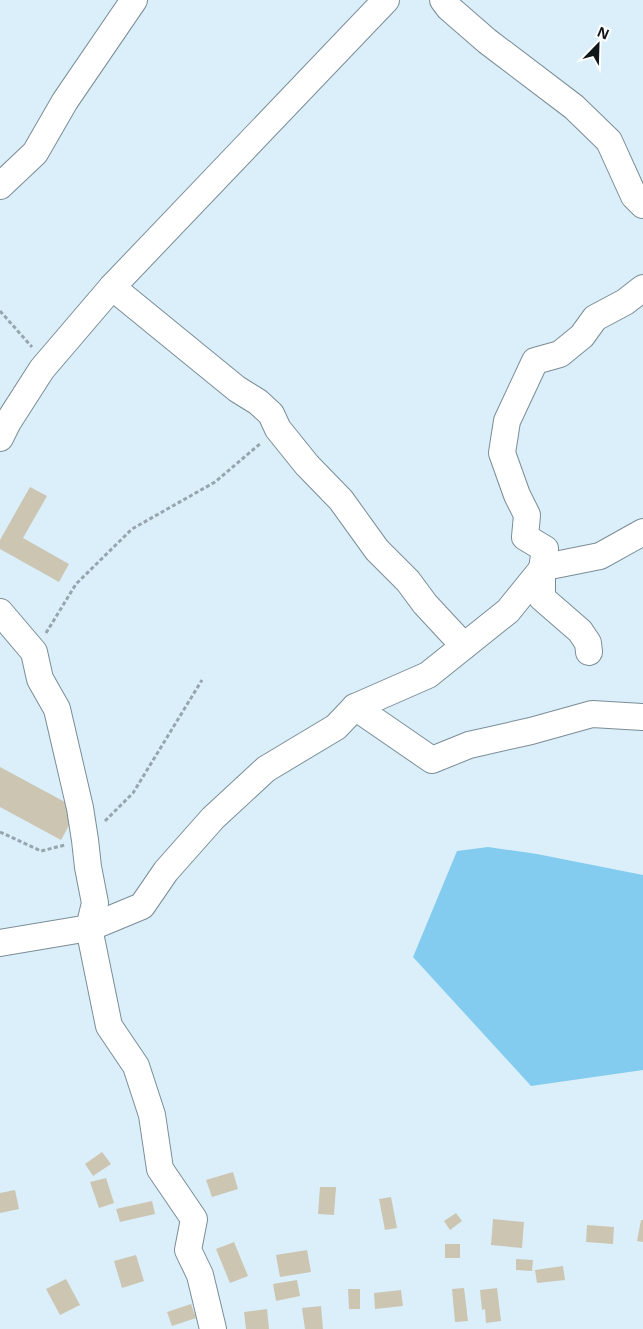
<svg xmlns="http://www.w3.org/2000/svg" width="643" height="1329" font-family="'Noto Sans',sans-serif">
<style>
.water{fill:#84ccef}
.building{fill:#ccc5b2}
.lines{fill:none;stroke-linecap:round;stroke-linejoin:round}
.minor-casing{stroke:#7a8d96;stroke-width:28}
.path{stroke:#96a5ae;stroke-width:3;stroke-dasharray:4 2.5;stroke-linecap:butt}
.minor{stroke:#fff;stroke-width:26}
</style>
<rect width="100%" height="100%" fill="#dbeffa"/>
<path class="water" d="M488 847 537 854 643 875V1070L531 1086 413 957 457 851Z"/>
<g class="building">
<path d="M30 487 47 496 23 538 69 564 59 582 0 549V540Z"/>
<path d="M0 767 78 809 61 840 0 807Z"/>
<path d="M102 1152 111 1164 93 1176 85 1164Z"/>
<path d="M233 1172 238 1189 212 1197 206 1180Z"/>
<path d="M106 1178 114 1203 99 1208 90 1182Z"/>
<path d="M320 1187H336L334 1215 318 1214Z"/>
<path d="M15 1190 19 1209 0 1213V1193Z"/>
<path d="M391 1197 397 1228 385 1230 379 1199Z"/>
<path d="M152 1201 155 1214 120 1222 116 1209Z"/>
<path d="M456 1213 462 1221 450 1230 444 1221Z"/>
<path d="M493 1219 524 1222 522 1248 491 1245Z"/>
<path d="M641 1220H643V1242L637 1241Z"/>
<path d="M587 1225 614 1227 613 1244 586 1242Z"/>
<path d="M234 1242 248 1276 230 1283 216 1249Z"/>
<rect x="445" y="1244" width="15" height="14"/>
<path d="M307 1250 311 1272 280 1277 276 1255Z"/>
<path d="M136 1255 144 1281 122 1288 114 1261Z"/>
<path d="M516 1259 533 1260 532 1271 516 1270Z"/>
<path d="M563 1266 565 1280 537 1283 535 1270Z"/>
<path d="M66 1279 80 1305 60 1315 46 1289Z"/>
<path d="M297 1280 300 1296 276 1301 273 1284Z"/>
<path d="M464 1288 468 1321 455 1322 452 1289Z"/>
<path d="M497 1288 501 1321 486 1323 485 1309 482 1310 480 1290Z"/>
<path d="M348 1289H360V1309H349Z"/>
<path d="M401 1290 403 1306 375 1309 374 1293Z"/>
<path d="M191 1304 196 1318 172 1326 167 1312Z"/>
<path d="M321 1306 323 1329H305L302 1308Z"/>
<path d="M267 1309 269 1329H246L244 1312Z"/>
</g>
<g class="lines">
<g class="minor-casing">
<g id="minor">
<path d="M443 0 449 8 487 41 574 107 609 141 634 196 643 205"/>
<path d="M0 186 35 153 65 101 134 0"/>
<path d="M112 287 237 389 258 402 271 414 278 429 307 465 341 500 377 550 408 581 425 604 464 646"/>
<path d="M0 438 8 422 42 369 112 287 386 0"/>
<path d="M0 612 34 652 40 679 57 709 80 808 85 840 88 867 95 903 89 928 109 1026 136 1066 152 1115 160 1169 194 1219 188 1250 200 1275 213 1329"/>
<path d="M589 652 588 643 580 631 542 598V569L545 549 525 537 527 515 517 495 502 453 507 421 535 361 560 354 582 336 595 318 625 302 643 288"/>
<path d="M355 707 428 675 508 611 542 569 550 566 600 556 643 532"/>
<path d="M0 943 89 928 142 906 166 871 213 818 266 769 336 727 355 707 432 760 469 745 531 731 592 714 643 717"/>
</g>
</g>
<g class="path">
<path d="M0 311 32 347"/>
<path d="M46 633 76 584 132 529 215 482 261 443"/>
<path d="M105 821 133 793 202 680"/>
<path d="M0 832 41 851 65 845"/>
</g>
<use href="#minor" class="minor"/>
</g>
<g transform="translate(598 45) rotate(23)" stroke="#ffffff" stroke-width="4" paint-order="stroke">
<path d="M0-4L9 19L0 12L-9 19Z" fill="#10171b"/>
<text y="-8" font-size="14" font-weight="bold" text-anchor="middle" fill="#10171b">N</text>
</g>
</svg>
